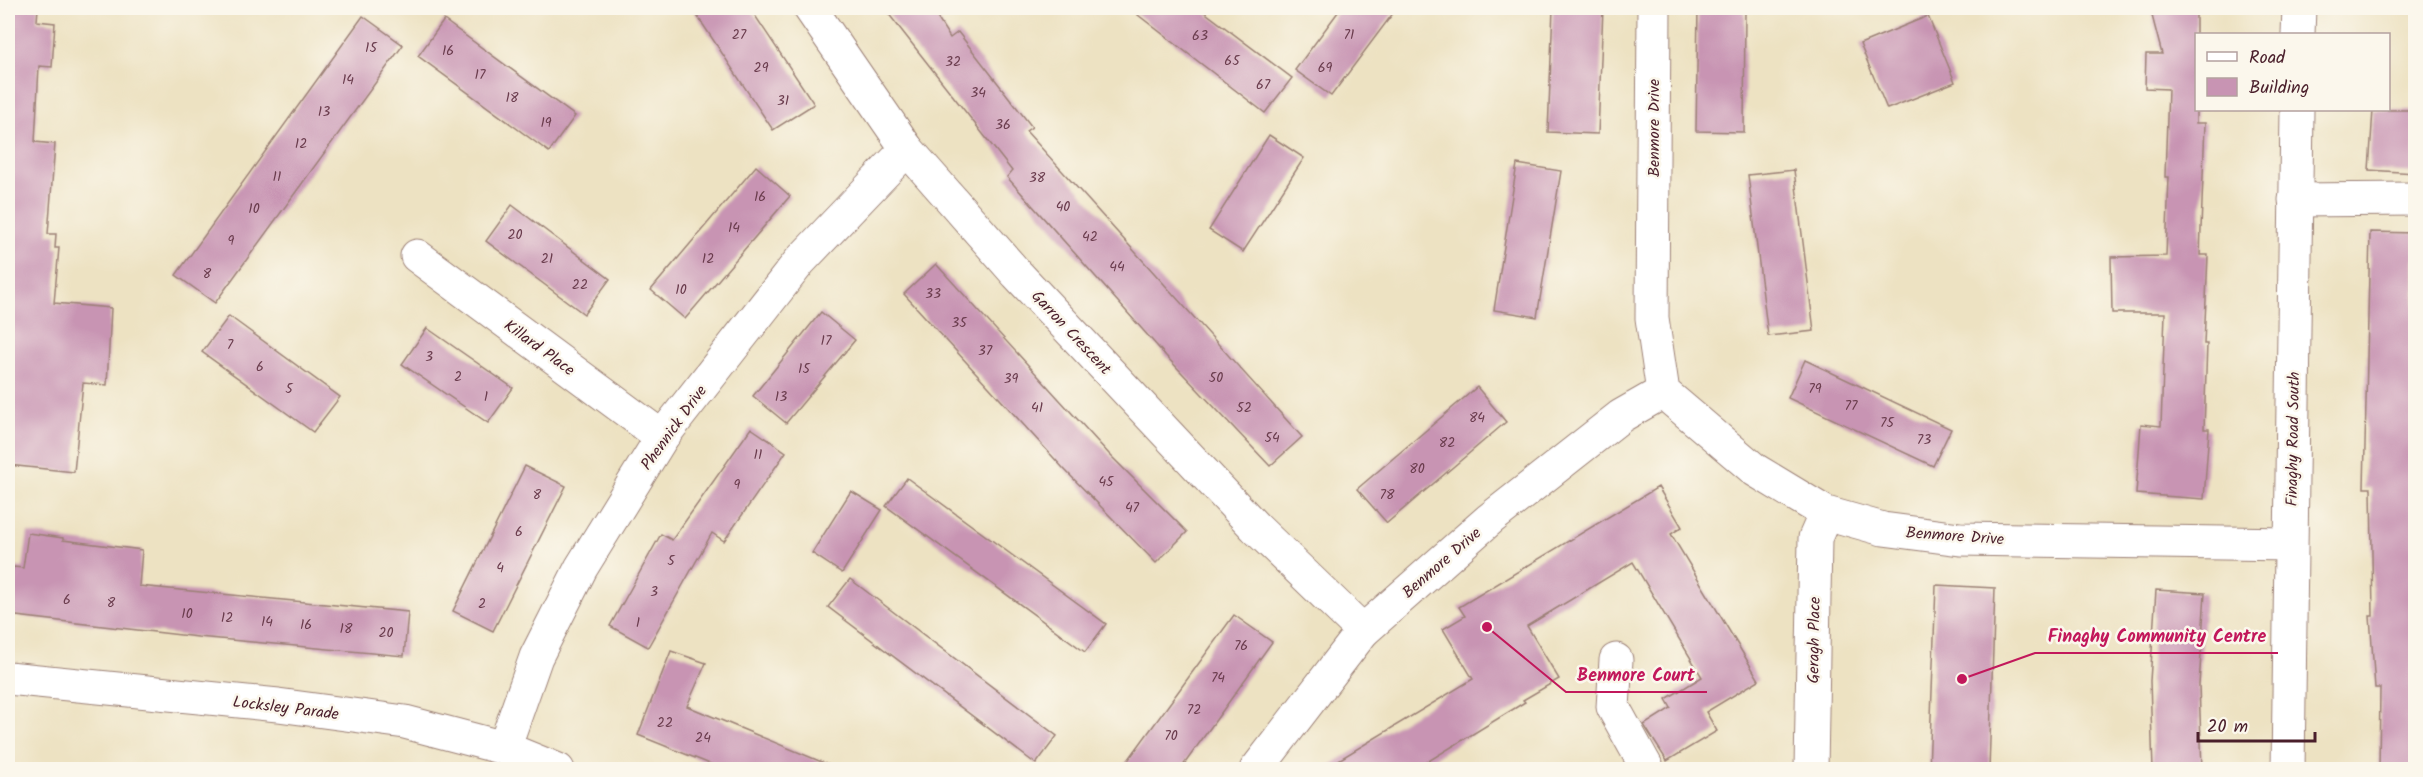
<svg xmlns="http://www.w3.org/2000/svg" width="2423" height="777" font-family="Kalam,sans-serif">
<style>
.building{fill:#c894b3}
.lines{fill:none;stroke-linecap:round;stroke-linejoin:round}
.minor-casing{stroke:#9c8076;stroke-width:35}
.minor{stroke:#fff;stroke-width:33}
.labels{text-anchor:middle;stroke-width:5;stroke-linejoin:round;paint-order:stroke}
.number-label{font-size:14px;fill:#6a3c4d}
.street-label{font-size:16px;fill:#4a1f2b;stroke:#fbf7ec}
.leader{fill:none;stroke:#c2185b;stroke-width:2}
.callout-dot{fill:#c2185b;stroke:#fbf7ec;stroke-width:2}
.callout-label{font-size:18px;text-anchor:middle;font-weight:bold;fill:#c2185b;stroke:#fbf7ec;stroke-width:5;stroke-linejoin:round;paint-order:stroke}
</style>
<rect width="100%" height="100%" fill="#fbf7ec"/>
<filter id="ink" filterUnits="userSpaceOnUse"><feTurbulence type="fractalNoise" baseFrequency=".0167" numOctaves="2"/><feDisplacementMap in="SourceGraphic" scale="12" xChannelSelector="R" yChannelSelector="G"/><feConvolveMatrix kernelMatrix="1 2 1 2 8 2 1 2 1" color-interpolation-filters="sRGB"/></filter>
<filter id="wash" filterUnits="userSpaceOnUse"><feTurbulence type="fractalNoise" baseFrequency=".008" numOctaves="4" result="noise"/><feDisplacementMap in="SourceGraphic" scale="24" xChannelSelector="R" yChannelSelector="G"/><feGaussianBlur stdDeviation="1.35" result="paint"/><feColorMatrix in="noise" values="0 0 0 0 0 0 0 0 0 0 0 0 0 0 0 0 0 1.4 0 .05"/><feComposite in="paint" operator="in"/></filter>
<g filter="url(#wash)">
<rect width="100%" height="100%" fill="#ede2c2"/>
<g id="blocks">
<g class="building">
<path d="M8 8H38L37 21 55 23 52 67 39 66 35 142 55 144 48 234H56L55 248H59L54 303 111 308 107 385 83 383 74 472 8 465Z"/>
<path d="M692 8H750L814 104 773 130Z"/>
<path d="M884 8H931L950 38 958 32 1032 127 1026 131 1302 437 1270 466 1166 356 1007 177 1012 171Z"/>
<path d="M1129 8H1199L1292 78 1265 113Z"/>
<path d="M1341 8H1397L1331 96 1295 70Z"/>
<path d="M1553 8H1603L1598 134 1548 132Z"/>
<path d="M1698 8H1745L1744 132 1696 131Z"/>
<path d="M2150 8H2196V123H2205L2200 255H2208L2204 344H2207L2204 429H2209L2204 499 2136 494 2141 424 2161 426 2165 313H2112L2111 257 2166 256 2169 177H2165L2168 89 2145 88 2146 54H2162Z"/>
<path d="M363 16 403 45 215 303 176 275Z"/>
<path d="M1928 16 1955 82 1887 109 1860 44Z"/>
<path d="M444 20 575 116 549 152 418 56Z"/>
<path d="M2373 110H2415V173L2369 170Z"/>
<path d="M1269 135 1304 158 1243 252 1209 230Z"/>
<path d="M1517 164 1561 171 1537 317 1494 310Z"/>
<path d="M756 166 790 196 685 319 651 290Z"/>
<path d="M1794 170 1814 331 1768 336 1748 175Z"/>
<path d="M512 205 610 279 584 314 486 241Z"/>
<path d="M2370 232 2415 233V770H2379L2380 688H2375L2370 616H2373L2371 488H2364Z"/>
<path d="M936 264 1109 454 1187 532 1156 563 1063 468 904 294Z"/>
<path d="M821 312 855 340 786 423 753 396Z"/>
<path d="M229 316 340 397 313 432 202 352Z"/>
<path d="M427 328 513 388 488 423 402 364Z"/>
<path d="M1805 360 1951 429 1933 466 1788 398Z"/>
<path d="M1477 387 1506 422 1387 523 1357 489Z"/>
<path d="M751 428 786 452 724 541 712 533 648 647 610 626 661 534 672 540Z"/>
<path d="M525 466 566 486 493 631 453 611Z"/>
<path d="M907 478 1106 624 1085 652 886 506Z"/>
<path d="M1658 487 1682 527 1671 534 1759 680 1706 712 1717 731 1667 761 1644 725 1671 708 1666 699 1702 677 1633 562 1527 626 1559 679 1523 700 1525 702 1414 770H1322L1473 679 1443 629 1465 616 1459 607Z"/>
<path d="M851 491 882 510 842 573 812 553Z"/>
<path d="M28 533 63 538V540L142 550 139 586 408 612 404 656 198 637 8 615V572H12L13 567 23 568Z"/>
<path d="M850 579 1057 736 1036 764 828 607Z"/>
<path d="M1936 585 1995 588 1989 770H1929Z"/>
<path d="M2156 590 2205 593 2199 685 2202 770H2153L2150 681Z"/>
<path d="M1234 615 1272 642 1180 770H1121Z"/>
<path d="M671 651 706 663 687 706 841 770H725L638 735Z"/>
</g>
</g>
</g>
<g filter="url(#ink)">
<use href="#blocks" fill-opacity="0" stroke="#9c8076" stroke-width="1.5"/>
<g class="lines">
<g class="minor-casing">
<g id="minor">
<path d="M810 8 907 149 1017 274 1255 527 1363 631"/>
<path d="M1654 8 1652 318 1663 392 1755 470 1826 513 1883 529 1960 539 2290 544"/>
<path d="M2298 34 2299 8"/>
<path d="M2295 200 2416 199"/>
<path d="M417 256 662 437"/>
<path d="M1616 660 1613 707 1648 770"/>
<path d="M8 678 278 705 405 722 504 748 558 770"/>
<path d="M504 748 536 657 581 568 662 437 800 261 907 149"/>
<path d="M1256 770 1363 631 1490 519 1621 416 1663 392"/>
<path d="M1811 770 1815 538 1826 513"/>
<path d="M2288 770 2297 110"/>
</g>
</g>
<use href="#minor" class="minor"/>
</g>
</g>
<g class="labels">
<g class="number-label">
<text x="739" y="39">27</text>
<text x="1349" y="39">71</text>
<text x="1200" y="40">63</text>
<text x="371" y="52">15</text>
<text x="448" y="55">16</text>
<text x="1232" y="65">65</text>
<text x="953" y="66">32</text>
<text x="761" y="72">29</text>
<text x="1325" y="72">69</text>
<text x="480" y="79">17</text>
<text x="348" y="84">14</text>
<text x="1263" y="89">67</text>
<text x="978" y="97">34</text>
<text x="512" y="102">18</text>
<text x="783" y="105">31</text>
<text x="324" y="116">13</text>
<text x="546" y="127">19</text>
<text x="1003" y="129">36</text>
<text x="301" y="148">12</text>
<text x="277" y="181">11</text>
<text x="1037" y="182">38</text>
<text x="760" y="201">16</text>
<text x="1063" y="211">40</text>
<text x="254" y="213">10</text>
<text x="734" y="232">14</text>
<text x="515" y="239">20</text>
<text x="1090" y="241">42</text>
<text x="231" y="245">9</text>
<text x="547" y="263">21</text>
<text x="708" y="263">12</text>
<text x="1117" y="271">44</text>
<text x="207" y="278">8</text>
<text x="580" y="289">22</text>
<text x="681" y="294">10</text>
<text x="933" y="298">33</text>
<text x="959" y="327">35</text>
<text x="826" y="345">17</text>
<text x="230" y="349">7</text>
<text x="985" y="355">37</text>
<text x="429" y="361">3</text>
<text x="260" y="371">6</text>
<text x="804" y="373">15</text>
<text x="458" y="381">2</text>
<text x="1216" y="382">50</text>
<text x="1011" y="383">39</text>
<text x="289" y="393">5</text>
<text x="1815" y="393">79</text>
<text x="486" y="401">1</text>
<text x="781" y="401">13</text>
<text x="1851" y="410">77</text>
<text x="1037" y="412">41</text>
<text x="1244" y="412">52</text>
<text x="1477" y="422">84</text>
<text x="1887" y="427">75</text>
<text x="1272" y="442">54</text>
<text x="1924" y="444">73</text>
<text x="1447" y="447">82</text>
<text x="758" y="459">11</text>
<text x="1417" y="473">80</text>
<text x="1106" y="486">45</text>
<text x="737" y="489">9</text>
<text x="537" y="499">8</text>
<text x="1387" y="499">78</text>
<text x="1132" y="512">47</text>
<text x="519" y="536">6</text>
<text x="671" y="565">5</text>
<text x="500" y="572">4</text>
<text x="654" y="596">3</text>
<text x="67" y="604">6</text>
<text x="111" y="607">8</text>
<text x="482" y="608">2</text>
<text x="187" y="618">10</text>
<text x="227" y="622">12</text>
<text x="267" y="626">14</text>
<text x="638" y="627">1</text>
<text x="306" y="629">16</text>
<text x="346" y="633">18</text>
<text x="386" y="637">20</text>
<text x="1241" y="650">76</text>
<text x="1218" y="682">74</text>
<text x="1194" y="714">72</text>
<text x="665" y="727">22</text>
<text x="1171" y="740">70</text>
<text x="703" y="742">24</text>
</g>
<g class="street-label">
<text transform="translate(1653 128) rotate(-90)" y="6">Benmore Drive</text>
<text transform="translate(1072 332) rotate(47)" y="6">Garron Crescent</text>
<text transform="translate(540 347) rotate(36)" y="6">Killard Place</text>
<text transform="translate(673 427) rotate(-54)" y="6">Phennick Drive</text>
<text transform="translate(2292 439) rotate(-89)" y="6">Finaghy Road South</text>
<text transform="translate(1955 535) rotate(4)" y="6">Benmore Drive</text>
<text transform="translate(1441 562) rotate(-41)" y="6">Benmore Drive</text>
<text transform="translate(1813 640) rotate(-89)" y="6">Geragh Place</text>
<text transform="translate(286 707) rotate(7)" y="6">Locksley Parade</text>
</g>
</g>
<path class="leader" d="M1962 679L2035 653H2278M1487 627L1566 692H1707"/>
<g class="callout-dot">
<circle cx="1962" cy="679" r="6"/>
<circle cx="1487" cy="627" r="6"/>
</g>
<g class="callout-label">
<text x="2157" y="642">Finaghy Community Centre</text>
<text x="1636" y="681">Benmore Court</text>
</g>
<rect width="2423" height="777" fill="none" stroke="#fbf7ec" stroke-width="30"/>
<rect x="2195" y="33" width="195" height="78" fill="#fbf7ec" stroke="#b4a19f" stroke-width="1.5"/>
<rect x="2207" y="52" width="30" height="9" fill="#ffffff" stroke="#b4a19f" stroke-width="1.5"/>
<text x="2249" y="63" font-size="18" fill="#4a1f2b">Road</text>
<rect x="2207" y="78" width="30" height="18" fill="#c894b3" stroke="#b4a19f" stroke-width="1.5"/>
<text x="2249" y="93" font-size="18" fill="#4a1f2b">Building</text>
<path d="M2198 732v9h117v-9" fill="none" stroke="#4a1f2b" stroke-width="3"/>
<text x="2207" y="732" font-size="18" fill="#4a1f2b" stroke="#fbf7ec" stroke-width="4.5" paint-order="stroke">20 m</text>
</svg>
